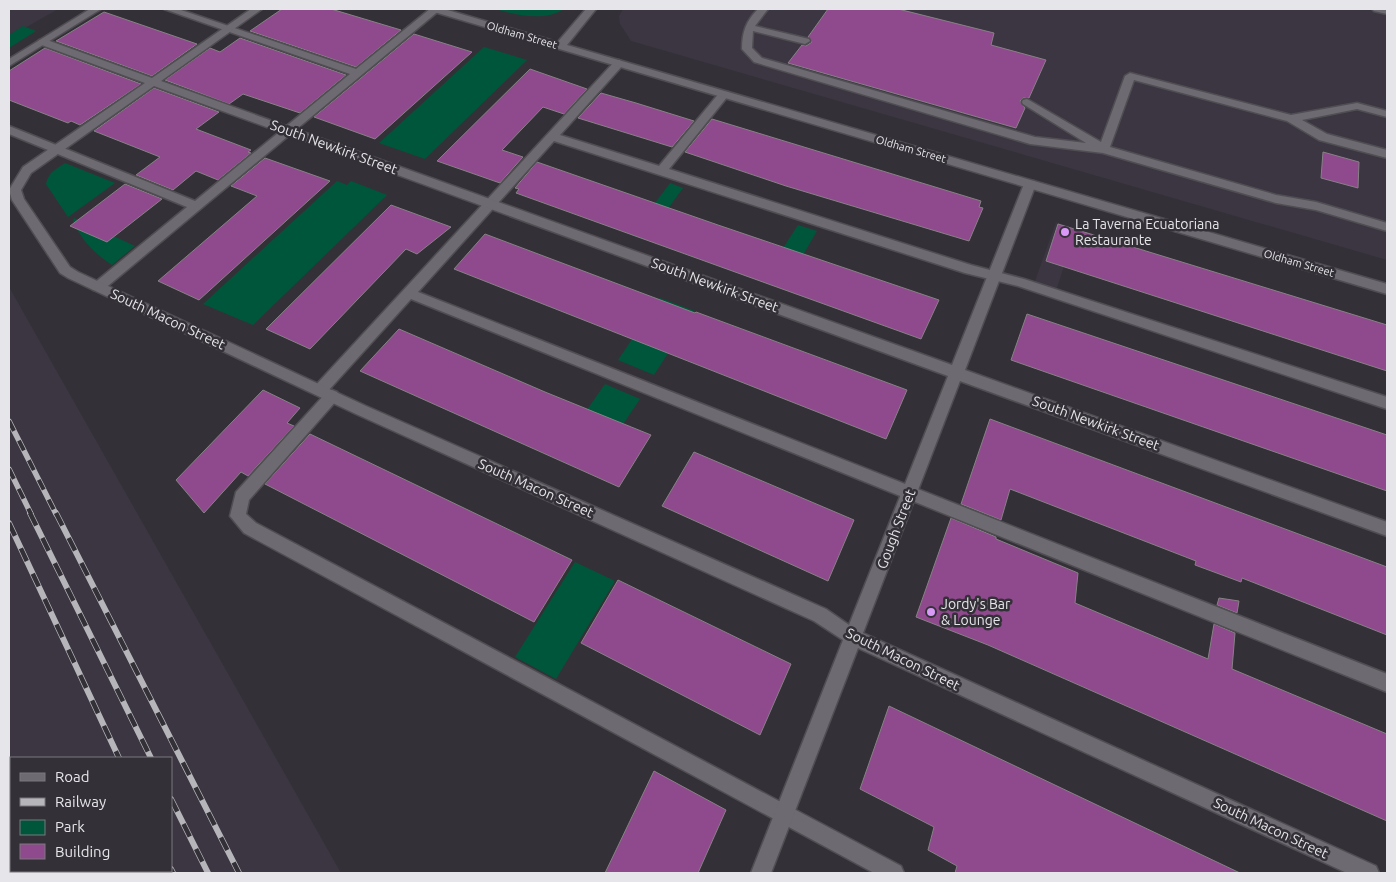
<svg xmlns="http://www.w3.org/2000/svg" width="1396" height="882" font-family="Ubuntu,sans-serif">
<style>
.built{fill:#3b3642;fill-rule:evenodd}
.green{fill:#00563a}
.building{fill:#8f4a8d;stroke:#878186}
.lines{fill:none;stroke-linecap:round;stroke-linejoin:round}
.service-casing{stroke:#504e53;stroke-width:3}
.minor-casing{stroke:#504e53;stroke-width:3}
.tertiary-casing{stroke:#504e53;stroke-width:3}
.service{fill:#6d6a71;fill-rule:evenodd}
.minor{fill:#6d6a71;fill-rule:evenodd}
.tertiary{fill:#6d6a71;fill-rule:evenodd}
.rail-far1-casing{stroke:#b6b5b9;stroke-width:5.5}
.rail-casing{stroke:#b6b5b9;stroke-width:6}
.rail-far1{stroke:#333137;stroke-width:4;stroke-dasharray:11;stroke-linecap:butt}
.rail{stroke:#333137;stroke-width:4.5;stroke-dasharray:14;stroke-linecap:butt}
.poi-dot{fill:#d99af7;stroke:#333137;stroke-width:2}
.labels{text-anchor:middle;stroke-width:5;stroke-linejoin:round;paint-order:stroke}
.far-street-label{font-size:11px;fill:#e6e5e9;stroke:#333137}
.street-label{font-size:14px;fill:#e6e5e9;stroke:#333137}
.poi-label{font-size:14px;fill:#e6e5e9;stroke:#333137;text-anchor:start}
</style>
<rect width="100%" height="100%" fill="#333137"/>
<g class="built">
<path d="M9 9H58L9 37Z"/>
<path d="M623 9H1387V260L631 41 620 24 619 16Z"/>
<path d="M1056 222 1076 229 1056 291 1034 284Z"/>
<path d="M9 287 341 873H9ZM171 758V871H11V758Z"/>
</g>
<g class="green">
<path d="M495 9H564C544 22 516 15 495 9Z"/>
<path d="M23 26 36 31 9 48V35Z"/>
<path d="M484 47 527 60 425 159 379 143Z"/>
<path d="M65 163 115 183 68 217 46 184C48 173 56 169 65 163Z"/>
<path d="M337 181 347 185 351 181 387 195 253 325 203 304Z"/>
<path d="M670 183 683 188 645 240 631 235Z"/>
<path d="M74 218 135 246 112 265C93 252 83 242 73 221Z"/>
<path d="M798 225 817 231 783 289V248Z"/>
<path d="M660 298 695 311 654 375 618 360Z"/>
<path d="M605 384 640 399 590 473 554 457Z"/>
<path d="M575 562 615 581 556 679 515 657Z"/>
</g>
<g class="building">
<path d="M282 9H331L401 30 356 67 250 31Z"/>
<path d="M828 9H898L994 33 991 45 1046 60 1029 98H1023L1020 101 1025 108 1016 128 788 63 802 45 806 46 812 42 808 37Z"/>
<path d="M104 12 197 44 152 76 56 41Z"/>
<path d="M414 34 472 52 375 139 314 117Z"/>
<path d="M240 38 346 75 300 113 243 94 229 104 165 80 210 48 220 52Z"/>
<path d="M45 48 141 84 80 125 71 121 68 123 9 100V71Z"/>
<path d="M530 69 587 89 564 114 543 107 502 150 523 157 500 183 437 161Z"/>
<path d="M154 88 219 112 196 129 251 150 248 152 251 153 218 180 196 171 173 190 136 175 160 157 94 131Z"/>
<path d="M601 93 636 103 694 121 672 147 578 118Z"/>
<path d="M712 119 981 201 979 207 983 208 969 241 786 186 685 152Z"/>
<path d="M1323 152 1359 162 1358 188 1321 178Z"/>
<path d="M265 158 330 181 199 300 158 281 257 196 231 186Z"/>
<path d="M537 162 718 225 939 300 921 339 516 193 519 189 515 188Z"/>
<path d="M125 184 162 199 107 242 70 226Z"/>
<path d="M391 205 451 227 417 254 406 249 310 349 266 329Z"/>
<path d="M1058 224 1387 325V371L1046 261Z"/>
<path d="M485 234 695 313 696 312 907 390 886 439 454 269Z"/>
<path d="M1027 314 1387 435V491L1011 360Z"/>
<path d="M399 329 545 392 651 435 619 487 360 371Z"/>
<path d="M263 390 300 408 287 423 294 426 248 476 241 472 204 513 176 480Z"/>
<path d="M990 419 1387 567V635L1242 578 1241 582 1195 565 1196 561 1010 489 1001 520 961 504Z"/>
<path d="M310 434 572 560 534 622 265 484Z"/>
<path d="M694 452 854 520 828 581 662 506Z"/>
<path d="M951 518 996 537V539L1078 573 1075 603 1208 659 1214 624 1235 633 1232 669 1387 734V821L988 645 916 617Z"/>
<path d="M618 580 791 664 760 735 581 643Z"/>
<path d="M1219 598 1239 601 1237 613 1217 605Z"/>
<path d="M889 706 1078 796 1240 873H955L957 866 928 850 934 827 860 789Z"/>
<path d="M654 771 726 810 698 873H605Z"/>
</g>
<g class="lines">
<g class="service-casing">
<g id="service">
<path d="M90 9H101L9 66V59Z"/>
<path d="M164 9H178L356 69 430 9H441L103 290H93L91 287 93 284 187 207 9 134V126L195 201 350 74Z"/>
<path d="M758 9H768L755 26 809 39 810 41 805 44 753 31 752 48 762 58 1035 137 1086 143 1023 104 1022 102 1023 100 1027 99 1101 142 1125 76 1130 73 1291 115 1357 103 1387 111V117L1357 109 1302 120 1327 134 1387 150V158L1319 140 1287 121 1134 80 1110 147 1276 195 1316 202 1387 223V231L1316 210 1276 203 1103 153 1030 144 754 62 742 49C742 32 746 21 758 9Z"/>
<path d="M1372 9H1387V14L1374 11Z"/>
<path d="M619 60 624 63 623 65 560 135 659 166 720 92H728L729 94 728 96 669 169 971 265 1024 279 1387 397V409L1018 286 965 273 554 141 418 292 1387 674V692L411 299 327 392 332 390 337 392 339 396 337 400 249 500 246 514 256 523 901 866 904 873H874L244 533 230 516 236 492 325 394 320 396 315 394 313 390 315 386 615 61Z"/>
</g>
</g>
<g class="minor-casing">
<g id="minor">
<path d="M251 9H262L161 81 952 365 1024 184 1026 181H1034L1036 184 965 370 1387 522V536L960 381 863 633 1376 866 1379 873H1347L858 648 771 873H751L843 640 814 621 356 414 68 278 60 273 12 200 9 190 23 167 145 83 39 44V40H47L152 78ZM154 86 948 376 849 625 826 609 366 406 78 272 70 267 24 199 21 190 31 173Z"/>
<path d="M429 9H444L564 44 565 46 564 48H556L431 11Z"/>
</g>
</g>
<g class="tertiary-casing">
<path id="tertiary" d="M586 9H596L567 45 1387 284V294L556 48V44Z"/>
</g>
<use href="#service" class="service"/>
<use href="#minor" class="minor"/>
<use href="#tertiary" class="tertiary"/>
<g class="rail-far1-casing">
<g id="rail-far1">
<path d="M9 421 56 514"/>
<path d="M9 469 31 514"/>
</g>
</g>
<g class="rail-casing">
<g id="rail">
<path d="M30 513 151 758"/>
<path d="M56 513 239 873"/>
<path d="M9 523 119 758"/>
<path d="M171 799 208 873"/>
<path d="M171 869 173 873"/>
</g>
</g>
<use href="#rail-far1" class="rail-far1"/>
<use href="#rail" class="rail"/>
</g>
<g class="poi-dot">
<circle cx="1065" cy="232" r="5"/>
<circle cx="931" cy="612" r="5"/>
</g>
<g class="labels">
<g class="far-street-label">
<text transform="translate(522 35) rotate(16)" y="4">Oldham Street</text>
<text transform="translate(911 149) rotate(16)" y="4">Oldham Street</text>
<text transform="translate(1299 263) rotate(16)" y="4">Oldham Street</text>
</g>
<g class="street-label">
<text transform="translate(334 147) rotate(20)" y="5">South Newkirk Street</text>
<text transform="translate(715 285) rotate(20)" y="5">South Newkirk Street</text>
<text transform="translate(168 319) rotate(25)" y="5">South Macon Street</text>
<text transform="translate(1096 423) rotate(20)" y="5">South Newkirk Street</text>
<text transform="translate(536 488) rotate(24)" y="5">South Macon Street</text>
<text transform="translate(896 529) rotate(-69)" y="5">Gough Street</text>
<text transform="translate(903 659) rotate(26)" y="5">South Macon Street</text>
<text transform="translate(1271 828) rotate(25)" y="5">South Macon Street</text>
</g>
<g class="poi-label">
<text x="1075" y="229">La Taverna Ecuatoriana<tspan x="1075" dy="16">Restaurante</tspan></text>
<text x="941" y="609">Jordy's Bar<tspan x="941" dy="16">&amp; Lounge</tspan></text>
</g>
</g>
<rect width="1396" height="882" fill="none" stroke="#e6e5e9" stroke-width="20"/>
<rect x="10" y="757" width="162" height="115" fill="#333137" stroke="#7b797e"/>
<rect x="20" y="773" width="25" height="8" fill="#6d6a71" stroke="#7b797e"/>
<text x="55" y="782" font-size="15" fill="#e6e5e9">Road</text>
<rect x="20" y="798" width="25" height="8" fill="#b6b5b9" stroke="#7b797e"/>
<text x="55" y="807" font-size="15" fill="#e6e5e9">Railway</text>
<rect x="20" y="820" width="25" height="15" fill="#00563a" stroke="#7b797e"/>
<text x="55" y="832" font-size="15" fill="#e6e5e9">Park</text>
<rect x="20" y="844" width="25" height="15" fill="#8f4a8d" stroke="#7b797e"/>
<text x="55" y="857" font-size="15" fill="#e6e5e9">Building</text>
</svg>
